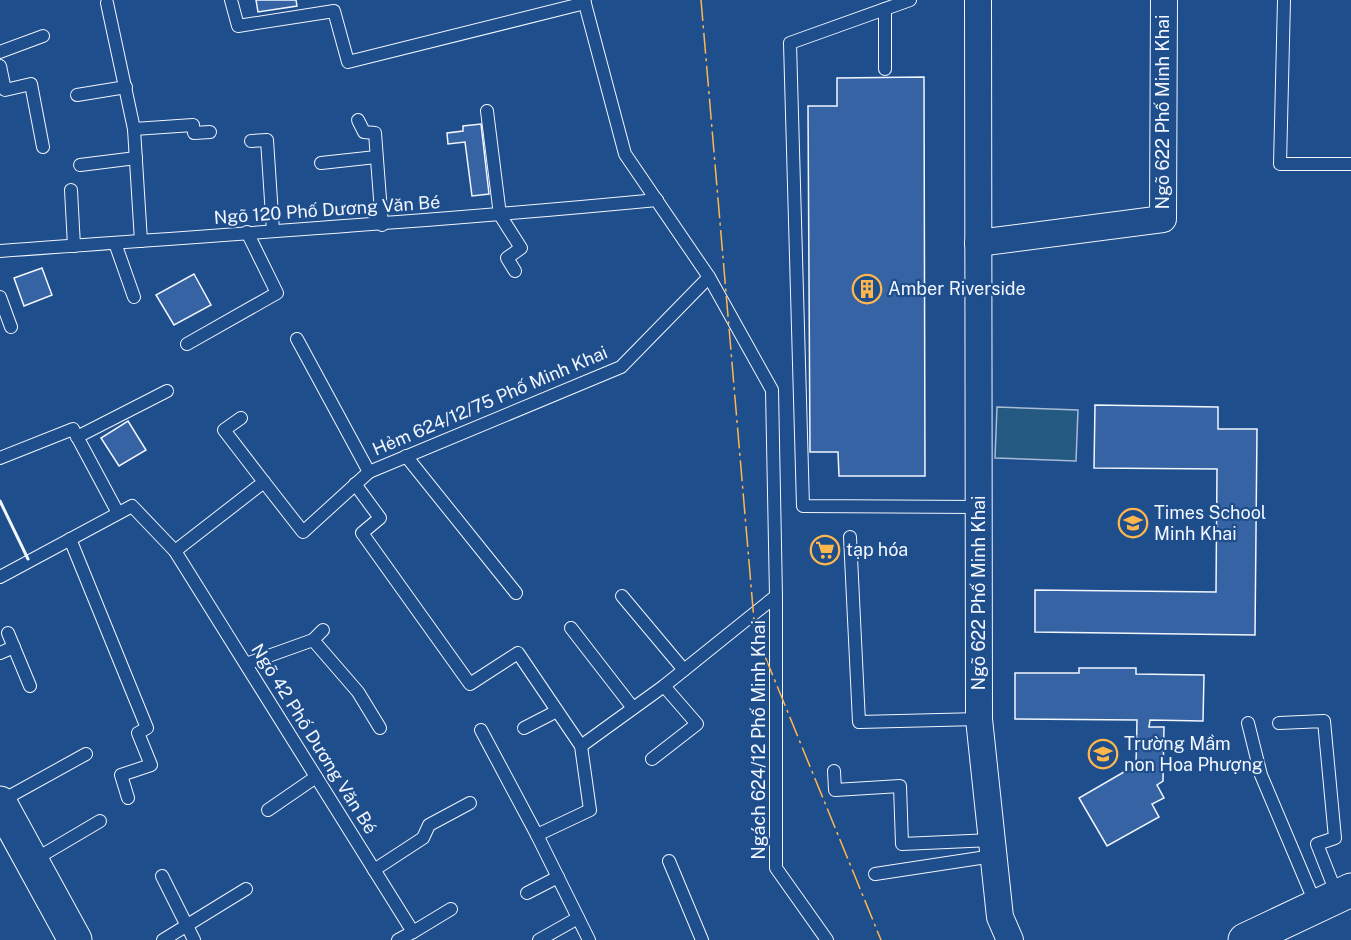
<svg xmlns="http://www.w3.org/2000/svg" width="1351" height="940" font-family="'Public Sans',sans-serif">
<style>
.green{fill:#245a82;stroke:#a8bbd7;stroke-width:1.5}
.building{fill:#3563a3;stroke:#f2f6ff;stroke-width:1.5}
.lines{fill:none;stroke-linecap:round;stroke-linejoin:round}
.lane-casing{stroke:#f2f6ff;stroke-width:14}
.street-casing{stroke:#f2f6ff;stroke-width:28}
.secondary-casing{stroke:#f2f6ff;stroke-width:35}
.primary-casing{stroke:#f2f6ff;stroke-width:35}
.lane{stroke:#1f4e8c;stroke-width:12}
.street{stroke:#1f4e8c;stroke-width:26}
.secondary{stroke:#1f4e8c;stroke-width:33}
.primary{stroke:#1f4e8c;stroke-width:33}
.wall{stroke:#f2f6ff;stroke-width:3}
.power{stroke:#ffb74d;stroke-width:1.5;stroke-dasharray:21 4.5 3 4.5;stroke-linecap:butt}
.labels{text-anchor:middle;stroke-width:4.5;stroke-linejoin:round;paint-order:stroke}
.street-label{font-size:18px;fill:#f2f6ff;stroke:#1f4e8c}
.poi-label{font-size:18px;fill:#f2f6ff;stroke:#1f4e8c;text-anchor:start}
</style>
<rect width="100%" height="100%" fill="#1f4e8c"/>
<path class="green" d="M997 407 1078 410 1076 461 995 458Z"/>
<g class="building">
<path d="M256 0H296L297 6 258 12Z"/>
<path d="M924 77 925 476H839L838 452H810L808 106H837V78Z"/>
<path d="M481 124 489 194 472 196 465 142 448 144 447 133 463 131V126Z"/>
<path d="M42 268 52 295 24 306 14 278Z"/>
<path d="M194 274 211 305 174 325 156 295Z"/>
<path d="M1095 405 1218 407V429H1257L1255 635 1035 632V590L1216 592 1217 469 1094 468Z"/>
<path d="M128 421 146 450 119 466 101 438Z"/>
<path d="M1079 668H1136V674L1204 675 1203 721 1150 720 1149 727H1164L1163 781 1157 785 1164 798 1152 804 1159 817 1107 846 1079 798 1136 765 1137 720 1015 719V673H1079Z"/>
</g>
<g class="lines">
<g class="lane-casing">
<g id="lane">
<path d="M231 0 238 26 334 11 348 62 585 3"/>
<path d="M584 0 625 154 709 277 772 390 776 596V868L827 940"/>
<path d="M910 0 790 43 803 506 979 507"/>
<path d="M1284 0 1280 164H1351"/>
<path d="M107 3 134 129 141 241"/>
<path d="M885 9V69"/>
<path d="M0 52 43 36"/>
<path d="M0 66 5 90 31 84 43 147"/>
<path d="M77 95 126 87"/>
<path d="M487 111 500 215 521 248 507 258 515 271"/>
<path d="M358 120 364 132 375 133 382 225"/>
<path d="M134 129 193 125 194 133 210 132"/>
<path d="M251 141 267 140 273 231"/>
<path d="M321 163 376 157"/>
<path d="M80 165 136 158"/>
<path d="M71 190 74 246"/>
<path d="M115 243 134 297"/>
<path d="M0 251C219 235 438 221 657 200"/>
<path d="M0 297 11 327"/>
<path d="M297 339 369 472"/>
<path d="M187 344 277 293 247 232"/>
<path d="M241 418 224 430 264 482"/>
<path d="M77 437 167 391"/>
<path d="M406 456 516 593"/>
<path d="M0 458 73 429 118 513"/>
<path d="M355 484 380 518 362 533 470 684 518 653 581 746 590 810 537 835 589 940"/>
<path d="M850 537 859 722 979 719"/>
<path d="M70 539 147 728 138 733 151 765 121 775 128 798"/>
<path d="M175 551 264 482 303 532 369 472 621 367 709 277"/>
<path d="M0 577 132 506 175 551 413 932 398 940"/>
<path d="M622 596 684 670"/>
<path d="M571 628 633 708"/>
<path d="M8 633 30 686"/>
<path d="M313 640 358 692 380 728"/>
<path d="M0 653 14 647"/>
<path d="M246 664 313 640 323 630"/>
<path d="M1248 723 1261 775 1316 905"/>
<path d="M1279 723 1324 721 1335 838 1317 844 1337 895"/>
<path d="M524 728 557 711"/>
<path d="M481 730 537 835"/>
<path d="M581 746 664 686 776 596"/>
<path d="M652 759 697 724 664 686"/>
<path d="M834 771 835 790 900 786 902 844 992 840"/>
<path d="M1 801 86 754"/>
<path d="M268 810 316 777"/>
<path d="M34 860 100 821"/>
<path d="M669 861 702 940"/>
<path d="M374 870 423 838 429 825 470 803"/>
<path d="M875 874 993 856"/>
<path d="M162 876 194 940"/>
<path d="M527 893 558 877"/>
<path d="M413 932 451 909"/>
<path d="M163 940 246 889"/>
<path d="M539 940 578 918"/>
</g>
</g>
<g class="street-casing">
<g id="street">
<path d="M978 0 979 719 1000 917 1010 940"/>
<path d="M978 243 1163 219 1164 0"/>
</g>
</g>
<g class="secondary-casing">
<path id="secondary" d="M0 803 75 940"/>
</g>
<g class="primary-casing">
<path id="primary" d="M1245 940 1351 890"/>
</g>
<use href="#lane" class="lane"/>
<use href="#street" class="street"/>
<use href="#secondary" class="secondary"/>
<use href="#primary" class="primary"/>
<path class="wall" d="M0 501 28 559"/>
<path class="power" d="M701 0 755 632 881 940"/>
</g>
<defs>
<g id="building-ring" transform="scale(1.5)"><circle r="9.5" fill="#1f4e8c" stroke="#ffb74d" stroke-width="1.5"/><path d="M-4-6H4V6H1V3H-1V6H-4ZM-2.5-4.3h1.7v1.8h-1.7ZM.8-4.3h1.7v1.8H.8ZM-2.5-1h1.7V.8h-1.7ZM.8-1h1.7V.8H.8Z" fill="#ffb74d"/></g>
<g id="school-ring" transform="scale(1.5)"><circle r="9.5" fill="#1f4e8c" stroke="#ffb74d" stroke-width="1.5"/><path d="M0-5L7-2L0 1L-7-2ZM-4 1L0 2.5L4 1V4Q0 6-4 4Z" fill="#ffb74d"/></g>
<g id="supermarket-ring" transform="scale(1.5)"><circle r="9.5" fill="#1f4e8c" stroke="#ffb74d" stroke-width="1.5"/><path d="M-6-5.5h2.5l.6 2H6L4.5 2H-2.5L-4.4-4H-6ZM-1.5 3.2a1.3 1.3 0 1 0 .1 0ZM3 3.2a1.3 1.3 0 1 0 .1 0Z" fill="#ffb74d"/></g>
</defs>
<g fill-rule="evenodd">
<use href="#building-ring" x="867" y="289"/>
<use href="#school-ring" x="1133" y="523"/>
<use href="#supermarket-ring" x="825" y="550"/>
<use href="#school-ring" x="1103" y="754"/>
</g>
<g class="labels">
<g class="street-label">
<text transform="translate(1163 112) rotate(-90)" y="6">Ngõ 622 Phố Minh Khai</text>
<text transform="translate(327 210) rotate(-4)" y="6">Ngõ 120 Phố Dương Văn Bé</text>
<text transform="translate(490 401) rotate(-23)" y="6">Hẻm 624/12/75 Phố Minh Khai</text>
<text transform="translate(979 593) rotate(-90)" y="6">Ngõ 622 Phố Minh Khai</text>
<text transform="translate(314 739) rotate(58)" y="6">Ngõ 42 Phố Dương Văn Bé</text>
<text transform="translate(759 740) rotate(-90)" y="6">Ngách 624/12 Phố Minh Khai</text>
</g>
<g class="poi-label">
<text x="888" y="295">Amber Riverside</text>
<text x="1154" y="519">Times School<tspan x="1154" dy="21">Minh Khai</tspan></text>
<text x="846" y="556">tạp hóa</text>
<text x="1124" y="750">Trường Mầm<tspan x="1124" dy="21">non Hoa Phượng</tspan></text>
</g>
</g>
</svg>
